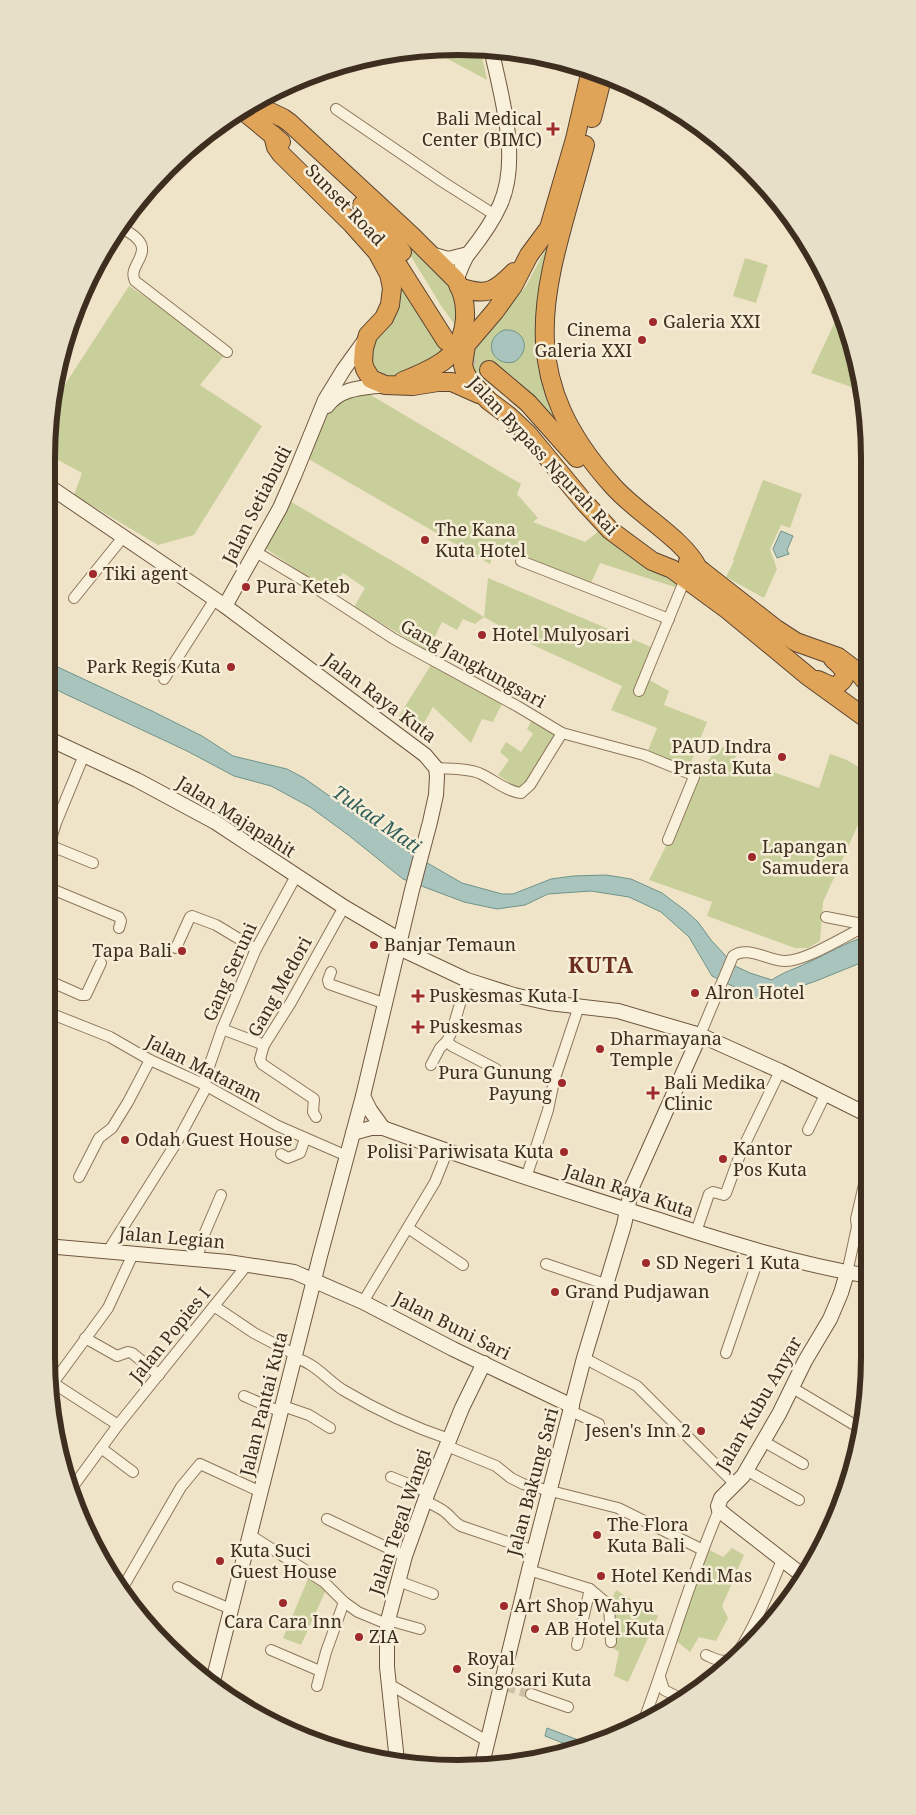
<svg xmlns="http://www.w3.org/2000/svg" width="916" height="1815" font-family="'Noto Serif',serif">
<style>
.green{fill:#c9cf9b;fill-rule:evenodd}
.water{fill:#a9c4bc;stroke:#6f938a}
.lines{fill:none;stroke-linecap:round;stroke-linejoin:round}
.street-tunnel{stroke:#ccc0a6;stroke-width:10;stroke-dasharray:10 5;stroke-linecap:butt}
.highway-tunnel{stroke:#ccc0a6;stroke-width:18;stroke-dasharray:18 9;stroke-linecap:butt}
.street-casing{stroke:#8d765c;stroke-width:12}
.secondary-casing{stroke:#6f573f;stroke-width:16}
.highway-casing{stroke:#5b4430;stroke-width:20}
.street{stroke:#faf1dc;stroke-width:10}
.secondary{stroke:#faf1dc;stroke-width:14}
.highway{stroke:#e0a458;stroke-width:18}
.poi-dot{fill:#9e2a2b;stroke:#f7eed8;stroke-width:2}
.labels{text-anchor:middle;stroke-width:5;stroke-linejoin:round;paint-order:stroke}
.poi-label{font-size:18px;fill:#3d2e20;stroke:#f7eed8;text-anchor:start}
.street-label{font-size:18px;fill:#3d2e20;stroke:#f7eed8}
.water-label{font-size:19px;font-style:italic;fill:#2f5d5a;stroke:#f7eed8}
.district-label{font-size:22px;font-weight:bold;letter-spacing:1px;fill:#6b2e1e;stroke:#f7eed8}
.rim{fill:none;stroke:#3d2e20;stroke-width:6}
</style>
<rect width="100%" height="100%" fill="#f0e4c8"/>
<g class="green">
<path d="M480 47 487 80 429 49Z"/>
<path d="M375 210 450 281C466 303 467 334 447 355 437 365 386 390 374 377 352 352 379 338 390 318 398 303 398 289 396 273L443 346 460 332 440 304 403 243Z"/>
<path d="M550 241 541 285 568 439 491 366 475 381 469 359 472 351 526 286ZM499 332 524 349C520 357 518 361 508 363L492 351V340Z"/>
<path d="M745 258 768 265 756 303 733 296Z"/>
<path d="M129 286 227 352 200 385 262 426 194 535 158 545 74 495 82 473 47 454V431L51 406Z"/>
<path d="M841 309 863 391 811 373Z"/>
<path d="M358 394H369L521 484 517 494 538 518 533 522 585 542 599 531 674 582 677 584 675 587 600 563 591 583 495 549 490 564 305 457 332 407 340 401Z"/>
<path d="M763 480 802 494 790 528 781 525 770 549 777 569 764 598 726 577 734 561 733 560Z"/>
<path d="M288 500 406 569 484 617 488 578 658 650 646 678 669 691 664 705 707 722 688 770 647 753 657 728 611 710 622 686 533 645 484 617 475 624 463 619 457 630 442 622 428 651 354 607 365 588 343 573 330 592 262 546Z"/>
<path d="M431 665 502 704 493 722 482 719 471 743 433 707 420 730 399 716Z"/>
<path d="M533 718 559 734 521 790 498 775 509 760 500 752 506 742 521 752 533 734 527 729Z"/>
<path d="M741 740 735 759 819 788 830 754 847 760 867 772V805L823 902 820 941 808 948H795L707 916 712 902 649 880 715 748 731 747Z"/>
<path d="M706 1548 723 1557 732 1548 744 1555 722 1606 728 1618 716 1641 699 1637 690 1652 675 1640Z"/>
<path d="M308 1579 326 1590 301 1645 283 1638Z"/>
<path d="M616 1590 658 1616 628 1682 614 1676 619 1652 605 1643 613 1627 606 1612Z"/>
</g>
<g class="water">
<path d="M504 330C525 328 532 351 514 362 491 367 482 339 504 330Z"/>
<path d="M781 531 793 536 787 550 789 554 777 558 773 549Z"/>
<path d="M47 662 152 711 202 736 233 756 287 769 304 778 410 853 462 883 502 894H513L551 879 573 876 606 875 631 879 662 893 686 911 698 922 711 940 735 966 750 973 772 980C783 972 795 969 807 963 827 954 846 942 868 936V960L816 981 761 1000 712 976 689 937 661 912 629 897 591 891 548 894 525 905 497 909 464 902 403 879 347 834 310 807 271 786 234 776 187 751 61 692 47 684Z"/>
<path d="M547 1728 586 1743 573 1747 545 1736Z"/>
</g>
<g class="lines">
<path class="street-tunnel" d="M506 1686 531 1694"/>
<path class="highway-tunnel" d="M458 356 481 378"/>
<g class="street-casing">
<g id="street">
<path d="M336 109 443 182 495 215"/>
<path d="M119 227C166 249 125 263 135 281L227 352"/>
<path d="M256 552 311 585 394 639 517 706 562 733 644 755 693 775 694 777 668 840"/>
<path d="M521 561 669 619"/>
<path d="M74 598 124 536"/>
<path d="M164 679 215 599"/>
<path d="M639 691 685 579"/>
<path d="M436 768C450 769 466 768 479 773 493 779 505 791 521 793L530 785 562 733"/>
<path d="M49 845 93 863"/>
<path d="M47 852 56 823 84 755"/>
<path d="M47 887 119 917 121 921 119 928"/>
<path d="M826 917 867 925"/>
<path d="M176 948 190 917 192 916 216 925 256 949"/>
<path d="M331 972 328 980 329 984 386 1004"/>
<path d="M47 980 81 995H86L101 963"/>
<path d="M467 980 452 1031 447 1041 452 1046 496 1069"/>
<path d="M47 1012 110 1037 150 1060 203 1084 278 1126 347 1156"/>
<path d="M222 1029 264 1045"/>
<path d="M700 1035 733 956C747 945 769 961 785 961 807 961 846 935 868 925"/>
<path d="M431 1065 440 1048 447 1041"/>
<path d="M203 1084 222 1029 256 949 296 876"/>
<path d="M316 1117 313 1112 314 1099 262 1064 260 1059 264 1045 290 1004 344 907"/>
<path d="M808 1130 825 1095"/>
<path d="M281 1154 288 1158 300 1153 305 1139"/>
<path d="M79 1177 99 1138 112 1128 128 1102 150 1060"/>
<path d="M526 1178 548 1110 554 1081 579 1006"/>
<path d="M408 1228 463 1265"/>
<path d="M696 1232 709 1194 713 1192 724 1195 726 1193 741 1152 780 1071"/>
<path d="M108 1251 178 1140 207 1086"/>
<path d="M197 1259 203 1237 221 1195"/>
<path d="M546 1264 605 1284"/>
<path d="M847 1273 857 1227 856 1219 868 1167"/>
<path d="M363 1302 435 1182 447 1152"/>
<path d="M214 1306 254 1333 296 1355"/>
<path d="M85 1338 117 1356 128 1352 132 1353 159 1375"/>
<path d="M726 1353 761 1251"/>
<path d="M295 1358C315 1363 326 1379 343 1390 375 1409 413 1427 449 1439"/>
<path d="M584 1358 637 1386 735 1484"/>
<path d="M50 1381 118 1425"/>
<path d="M53 1383 108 1308 133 1254"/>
<path d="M791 1387 858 1427H862"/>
<path d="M244 1396 281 1412"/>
<path d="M283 1406 309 1415 330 1428"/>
<path d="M571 1411 599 1424"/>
<path d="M763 1441 803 1464"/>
<path d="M447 1446 496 1466 511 1478 523 1484 618 1508 703 1550"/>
<path d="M101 1448 133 1472"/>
<path d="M746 1470 799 1500"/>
<path d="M391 1477 428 1492"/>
<path d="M69 1492 118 1425 247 1265"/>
<path d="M425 1501C431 1504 439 1507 445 1512 452 1517 452 1521 461 1526L534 1551"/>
<path d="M327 1519 405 1556"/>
<path d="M250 1535 324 1582 344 1602 358 1612 387 1624"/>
<path d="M529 1570 590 1589"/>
<path d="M398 1581 433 1594"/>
<path d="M126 1582 181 1487 200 1464 261 1492"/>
<path d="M178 1587 231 1609"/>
<path d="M388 1620 420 1629"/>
<path d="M577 1645 590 1589 609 1605 611 1642"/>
<path d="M271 1650 320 1671"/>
<path d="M706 1655C713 1658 721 1663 728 1660 745 1654 774 1579 782 1560"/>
<path d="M660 1677 664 1690 680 1698"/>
<path d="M389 1684 487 1741"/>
<path d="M317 1686 326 1652 344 1602"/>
<path d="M531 1694 568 1707"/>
<path d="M642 1725C669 1654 689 1580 719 1510"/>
</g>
</g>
<g class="secondary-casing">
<g id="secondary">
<path d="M431 254 448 259 468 254"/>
<path d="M456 280C460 272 463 260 469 253 481 238 492 223 500 205 521 159 501 96 491 48"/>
<path d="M327 406C341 387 364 388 385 385"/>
<path d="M47 485 225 606 425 755 436 768 437 776 436 795 430 822 412 890 363 1096 320 1256 212 1685"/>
<path d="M225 606 280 508 294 476 325 400 344 369 365 340"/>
<path d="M47 738 137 780 215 822 344 907 400 940"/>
<path d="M399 948 467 980 514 995 549 1003 618 1011 700 1035 780 1071 868 1115"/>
<path d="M363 1096 370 1110 383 1128"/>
<path d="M353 1133 371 1128H383C473 1161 564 1190 656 1219 726 1242 797 1264 869 1276"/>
<path d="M46 1246 228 1262 294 1272 363 1302 453 1349 572 1406"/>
<path d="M802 1575 725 1515 719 1510 718 1506 721 1498 743 1476 779 1414 805 1361 830 1319 841 1293 847 1273"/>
<path d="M397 1761 387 1667V1624L405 1556 428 1492 462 1408 484 1363"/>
<path d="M482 1764 529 1570 584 1358 624 1225 632 1187 700 1035"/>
</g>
</g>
<g class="highway-casing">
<g id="highway">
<path d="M591 70 575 139 549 228 529 255 513 286 495 311 466 345 463 365 465 372 469 380 489 401 509 416 528 434 584 502 610 530 652 561 672 569 728 610 809 677 867 719"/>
<path d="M262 108 283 118 290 123 411 235 456 280C471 306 468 344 442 362 430 370 416 376 403 381"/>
<path d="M241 109 281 142"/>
<path d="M592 118 603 75"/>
<path d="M273 135 276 147 281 154 352 224 377 252 389 274 392 288 390 305 384 318 368 335 364 348 363 362 365 369 371 379 385 385 413 386 438 382H452L479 394"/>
<path d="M585 145C549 281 505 366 612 485 636 513 683 538 698 568"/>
<path d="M362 205 387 231 402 252"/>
<path d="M385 245 446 341"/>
<path d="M459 287C487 297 495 291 514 272"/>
<path d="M489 370 528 403 577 458"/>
<path d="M688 562 702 571 776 629 796 642 838 657 858 672 867 683"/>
<path d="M818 680C823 682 829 686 834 686 837 686 839 684 841 682 850 673 840 665 833 659"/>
</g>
</g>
<use href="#street" class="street"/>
<use href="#secondary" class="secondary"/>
<use href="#highway" class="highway"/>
</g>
<g class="poi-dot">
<path d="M550.5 121.5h5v5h5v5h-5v5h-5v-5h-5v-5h5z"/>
<circle cx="653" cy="322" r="5"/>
<circle cx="642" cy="340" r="5"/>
<circle cx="425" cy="540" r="5"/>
<circle cx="93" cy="574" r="5"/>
<circle cx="246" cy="587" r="5"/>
<circle cx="482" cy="635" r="5"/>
<circle cx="231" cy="667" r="5"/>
<circle cx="782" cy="757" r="5"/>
<circle cx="752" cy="857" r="5"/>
<circle cx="374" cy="945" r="5"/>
<circle cx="182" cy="951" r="5"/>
<circle cx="695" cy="993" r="5"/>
<path d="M415.5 988.5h5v5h5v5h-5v5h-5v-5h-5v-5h5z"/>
<path d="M415.5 1019.5h5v5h5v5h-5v5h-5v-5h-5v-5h5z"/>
<circle cx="600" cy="1049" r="5"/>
<circle cx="562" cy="1083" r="5"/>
<path d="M650.5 1085.5h5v5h5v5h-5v5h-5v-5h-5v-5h5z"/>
<circle cx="125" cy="1140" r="5"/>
<circle cx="564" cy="1152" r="5"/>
<circle cx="723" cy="1159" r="5"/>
<circle cx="646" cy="1263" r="5"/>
<circle cx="555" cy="1292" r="5"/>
<circle cx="701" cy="1431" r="5"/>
<circle cx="597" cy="1535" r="5"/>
<circle cx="220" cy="1561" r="5"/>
<circle cx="601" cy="1576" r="5"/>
<circle cx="283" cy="1603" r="5"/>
<circle cx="504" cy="1606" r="5"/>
<circle cx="535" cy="1629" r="5"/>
<circle cx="359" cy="1637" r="5"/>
<circle cx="457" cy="1669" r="5"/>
</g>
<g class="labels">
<g class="poi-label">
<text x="542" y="125" text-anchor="end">Bali Medical<tspan x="542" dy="21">Center (BIMC)</tspan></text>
<text x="663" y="328">Galeria XXI</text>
<text x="632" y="336" text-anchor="end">Cinema<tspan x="632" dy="21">Galeria XXI</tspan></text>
<text x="435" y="536">The Kana<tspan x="435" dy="21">Kuta Hotel</tspan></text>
<text x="103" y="580">Tiki agent</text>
<text x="256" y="593">Pura Keteb</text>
<text x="492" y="641">Hotel Mulyosari</text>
<text x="221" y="673" text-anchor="end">Park Regis Kuta</text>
<text x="772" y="753" text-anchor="end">PAUD Indra<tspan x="772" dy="21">Prasta Kuta</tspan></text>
<text x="762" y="853">Lapangan<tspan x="762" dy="21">Samudera</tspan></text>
<text x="384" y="951">Banjar Temaun</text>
<text x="172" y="957" text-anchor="end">Tapa Bali</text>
<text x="705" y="999">Alron Hotel</text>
<text x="429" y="1002">Puskesmas Kuta I</text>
<text x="429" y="1033">Puskesmas</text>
<text x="610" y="1045">Dharmayana<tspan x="610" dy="21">Temple</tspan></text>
<text x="552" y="1079" text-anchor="end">Pura Gunung<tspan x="552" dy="21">Payung</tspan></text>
<text x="664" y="1089">Bali Medika<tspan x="664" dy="21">Clinic</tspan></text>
<text x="135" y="1146">Odah Guest House</text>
<text x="733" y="1155">Kantor<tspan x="733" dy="21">Pos Kuta</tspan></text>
<text x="554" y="1158" text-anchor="end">Polisi Pariwisata Kuta</text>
<text x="656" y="1269">SD Negeri 1 Kuta</text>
<text x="565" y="1298">Grand Pudjawan</text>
<text x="691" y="1437" text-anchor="end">Jesen's Inn 2</text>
<text x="607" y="1531">The Flora<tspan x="607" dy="21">Kuta Bali</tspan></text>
<text x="230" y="1557">Kuta Suci<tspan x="230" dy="21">Guest House</tspan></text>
<text x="611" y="1582">Hotel Kendi Mas</text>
<text x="514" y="1612">Art Shop Wahyu</text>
<text x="283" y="1628" text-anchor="middle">Cara Cara Inn</text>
<text x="545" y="1635">AB Hotel Kuta</text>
<text x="369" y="1643">ZIA</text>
<text x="467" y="1665">Royal<tspan x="467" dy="21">Singosari Kuta</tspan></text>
</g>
<g class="street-label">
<text transform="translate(345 205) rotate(46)" y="6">Sunset Road</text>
<text transform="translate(543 456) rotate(47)" y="6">Jalan Bypass Ngurah Rai</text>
<text transform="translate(257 505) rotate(-63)" y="6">Jalan Setiabudi</text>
<text transform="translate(473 664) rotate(29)" y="6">Gang Jangkungsari</text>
<text transform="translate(380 698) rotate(37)" y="6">Jalan Raya Kuta</text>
<text transform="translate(236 817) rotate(32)" y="6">Jalan Majapahit</text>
<text transform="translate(230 972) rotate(-66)" y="6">Gang Seruni</text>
<text transform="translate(280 987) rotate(-61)" y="6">Gang Medori</text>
<text transform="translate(204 1069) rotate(27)" y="6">Jalan Mataram</text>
<text transform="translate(629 1191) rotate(18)" y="6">Jalan Raya Kuta</text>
<text transform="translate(172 1238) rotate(5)" y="6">Jalan Legian</text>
<text transform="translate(452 1326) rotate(27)" y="6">Jalan Buni Sari</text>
<text transform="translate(170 1335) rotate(-51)" y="6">Jalan Popies I</text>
<text transform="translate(264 1404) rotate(-76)" y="6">Jalan Pantai Kuta</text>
<text transform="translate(759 1404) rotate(-60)" y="6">Jalan Kubu Anyar</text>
<text transform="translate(533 1482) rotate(-75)" y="6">Jalan Bakung Sari</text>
<text transform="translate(400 1522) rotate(-71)" y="6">Jalan Tegal Wangi</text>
</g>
<g class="water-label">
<text transform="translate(377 819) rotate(35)" y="7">Tukad Mati</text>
</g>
<g class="district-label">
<text x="601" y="973">KUTA</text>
</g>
</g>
<path d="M0 0H916V1815H0ZM458 55H458A403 403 0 0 1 861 458V1357A403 403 0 0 1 458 1760H458A403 403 0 0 1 55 1357V458A403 403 0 0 1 458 55Z" fill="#e8dfc9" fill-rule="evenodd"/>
<path class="rim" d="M458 55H458A403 403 0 0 1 861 458V1357A403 403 0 0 1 458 1760H458A403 403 0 0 1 55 1357V458A403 403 0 0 1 458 55Z"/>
</svg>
